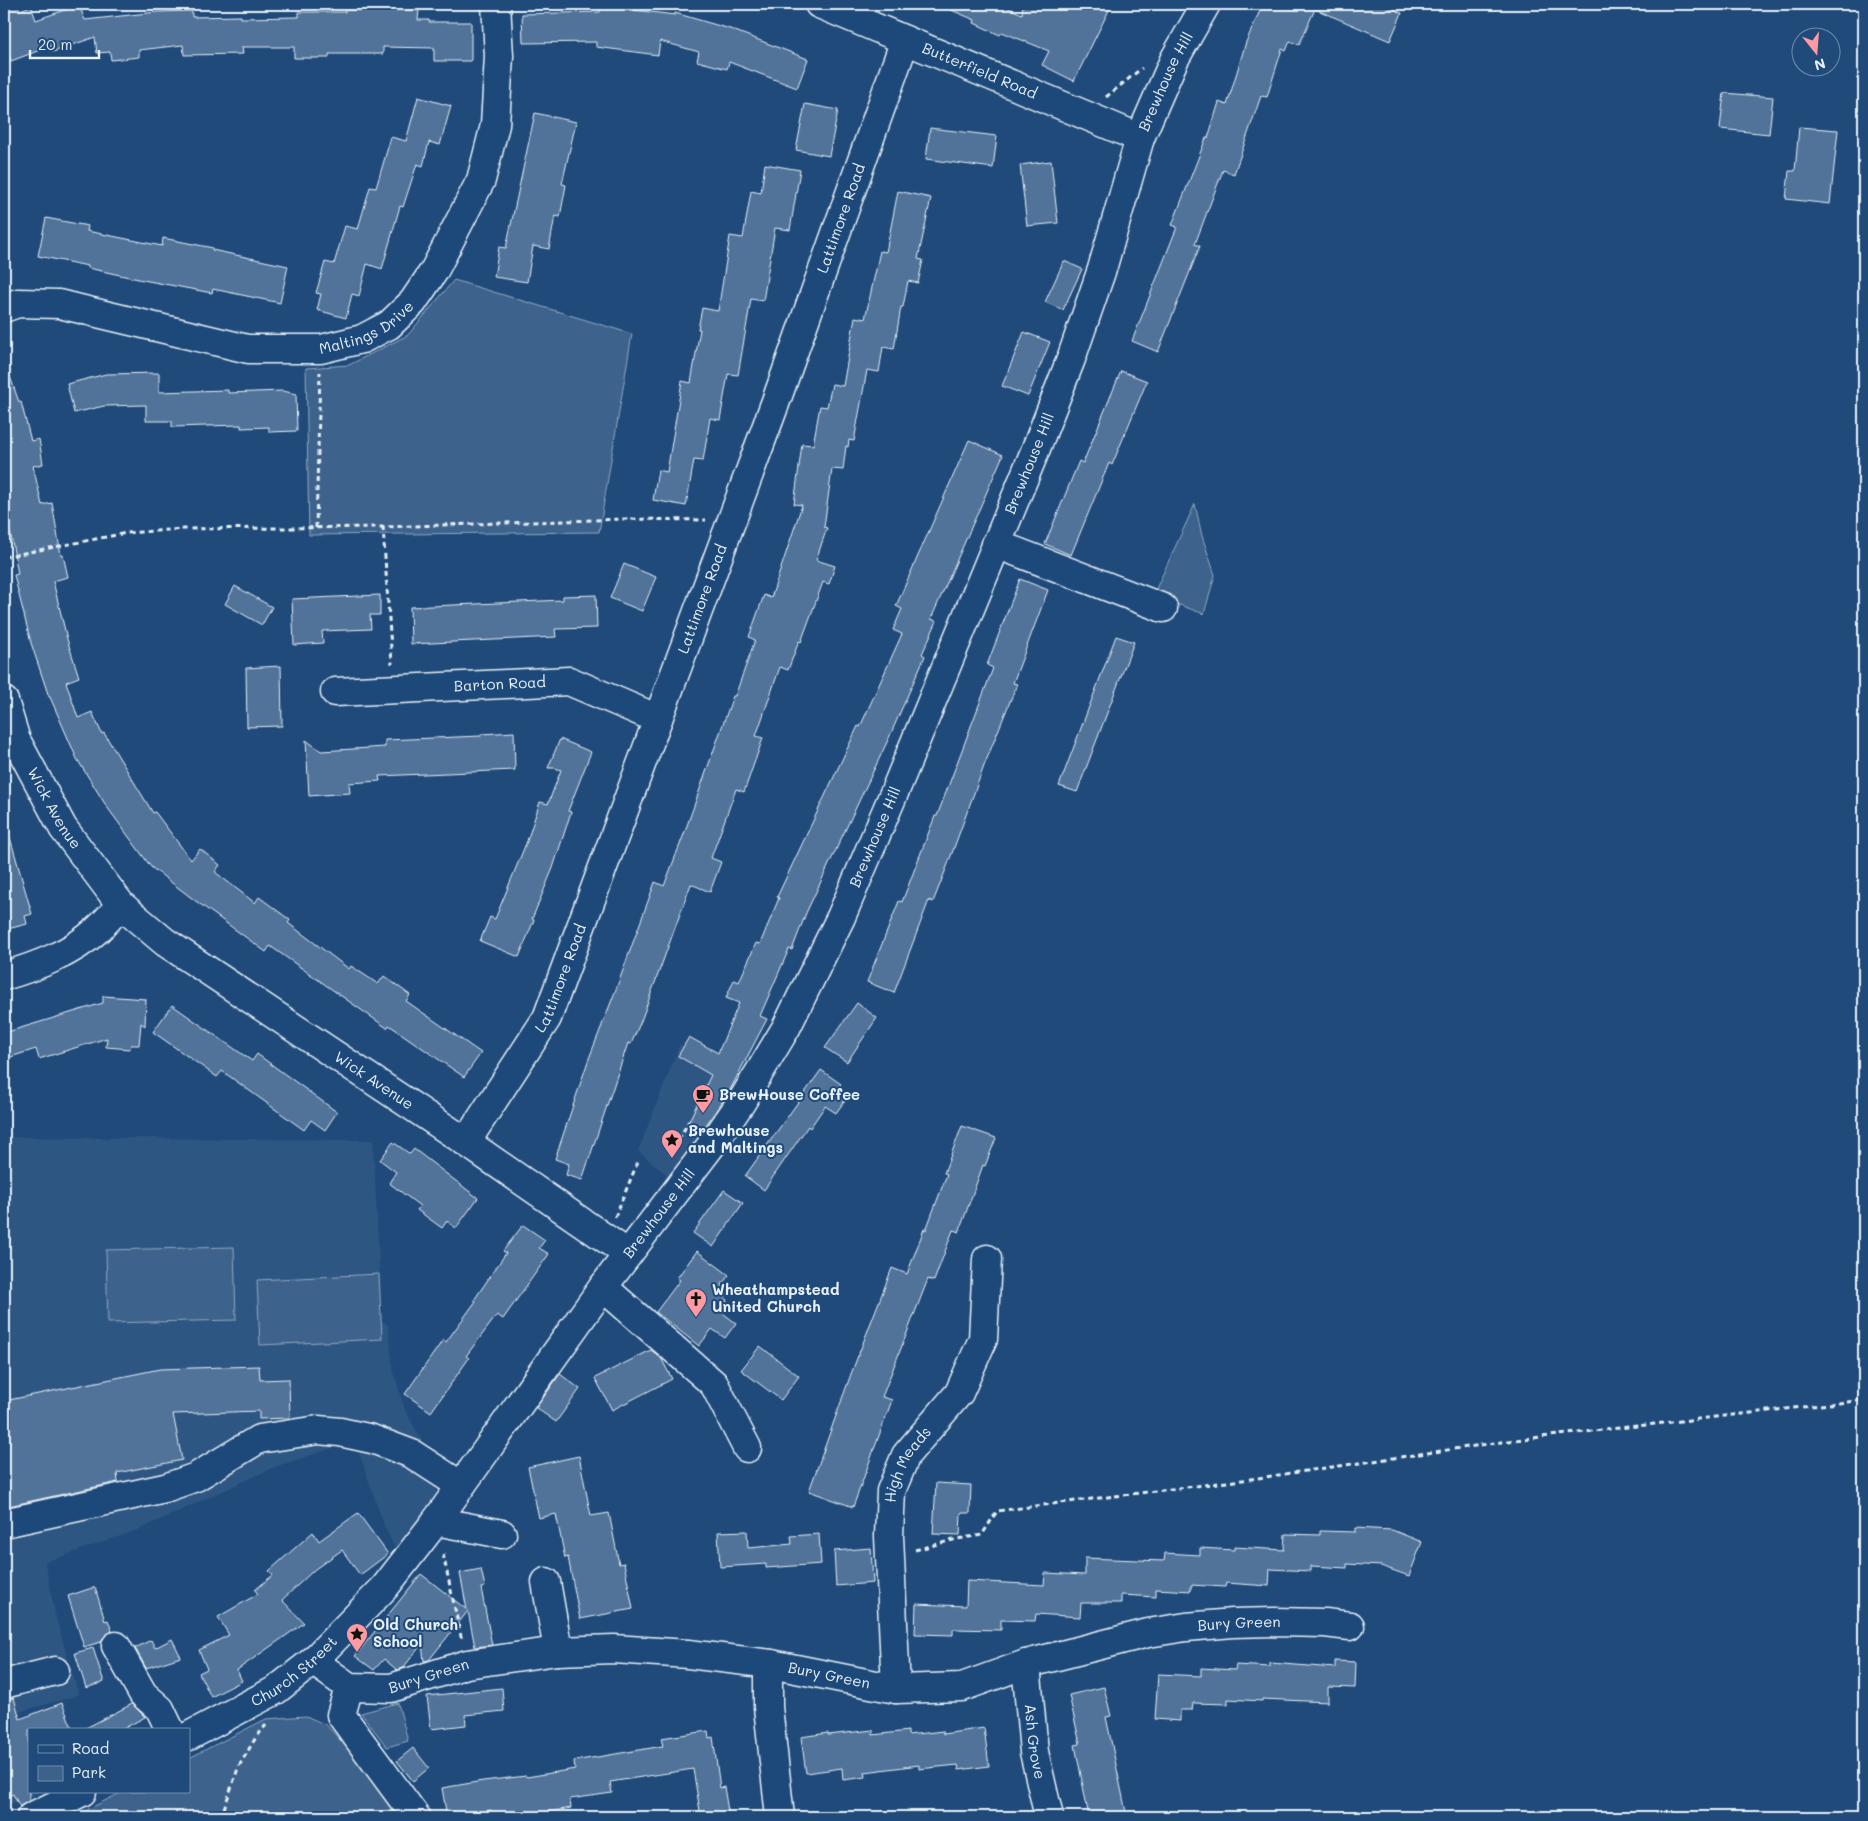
<svg xmlns="http://www.w3.org/2000/svg" width="1868" height="1821" font-family="Mali,sans-serif">
<style>
.built{fill:#2e5683}
.green{fill:#3c628c;stroke:#92aac2}
.building{fill:#517399;stroke:#e8f1f8}
.lines{fill:none;stroke-linecap:round;stroke-linejoin:round}
.minor-casing{stroke:#e8f1f8;stroke-width:31}
.path{stroke:#e8f1f8;stroke-width:3;stroke-dasharray:5 4;stroke-linecap:butt}
.minor{stroke:#1f4a7a;stroke-width:28}
.path-bridge{stroke:#e8f1f8;stroke-width:3;stroke-dasharray:5 4;stroke-linecap:butt}
.labels{text-anchor:middle;stroke-width:4;stroke-linejoin:round;paint-order:stroke}
.street-label{font-size:15px;fill:#e8f1f8;stroke:#1f4a7a}
.poi-label{font-size:15px;font-weight:bold;fill:#e8f1f8;stroke:#1f4a7a;text-anchor:start}
</style>
<rect width="100%" height="100%" fill="#1f4a7a"/>
<filter id="ink" filterUnits="userSpaceOnUse"><feTurbulence type="fractalNoise" baseFrequency=".02" numOctaves="2"/><feDisplacementMap in="SourceGraphic" scale="10" xChannelSelector="R" yChannelSelector="G"/><feConvolveMatrix kernelMatrix="1 2 1 2 8 2 1 2 1" color-interpolation-filters="sRGB"/></filter>
<g filter="url(#ink)">
<g class="built">
<path d="M680 1044 744 1073 704 1140 672 1179 638 1151Z"/>
<path d="M4 1137 373 1140 382 1321 388 1325 393 1369 405 1410 420 1437 424 1443 436 1451 450 1458 445 1462 435 1485 437 1493 396 1551 385 1528 355 1441 277 1466 138 1530 45 1562 56 1618 79 1695 19 1712 25 1736 29 1792H40L18 1803H4Z"/>
</g>
<g class="green">
<path d="M454 280 632 334 599 532 309 535 306 368 349 365 408 335Z"/>
<path d="M1195 504 1202 536 1215 575 1204 614 1158 597 1154 593Z"/>
<path d="M234 1247 236 1320 108 1323 106 1250Z"/>
<path d="M379 1274 382 1339 260 1345 257 1280Z"/>
<path d="M398 1703 408 1741 387 1747 361 1713Z"/>
<path d="M306 1716 326 1725 389 1791 392 1817H73L122 1792H189V1758L266 1719Z"/>
</g>
<g class="building">
<path d="M4 4H17L20 10 31 6 36 20 79 5 85 20 157 12 192 11V17L241 16V18L299 17V12H345V10H419L418 20H429V22H471V61H434V48L383 47V54H329V58H294V47H242L243 54 184 55 183 45 139 50V57L111 60 110 52 97 53 95 37 53 52 51 46 11 61 4 40Z"/>
<path d="M937 4H1000L1022 14 1023 4H1112L1074 81 1042 65 1049 51 1002 32 1000 35 974 23 975 20Z"/>
<path d="M1263 4H1381L1402 13 1390 41 1315 9 1299 45 1290 41 1286 51 1282 49 1267 97 1261 96 1234 174 1223 170 1195 244 1200 246 1158 352 1132 341 1177 227 1172 225 1206 138H1208L1219 102 1227 105 1246 42Z"/>
<path d="M601 6 675 15V13L730 29 808 59 797 88 729 62 727 69 697 61 699 52 660 41 658 55 596 47V42L523 43 522 14 600 12Z"/>
<path d="M1724 93 1773 97 1769 134 1720 129Z"/>
<path d="M418 97 451 106 440 145 429 142 423 166 417 164 403 207 400 206 382 269 367 264 359 296 352 294 346 318 317 310 321 294 316 293 325 262 334 264 345 226 358 229 370 187 376 188 391 137 406 141Z"/>
<path d="M805 104 838 110 829 156 796 150Z"/>
<path d="M535 113 576 122 562 184 566 185 560 217 555 216 549 249 533 246 527 282 494 277 499 247 506 248Z"/>
<path d="M1799 127 1838 130 1830 204 1786 199 1789 171H1795Z"/>
<path d="M930 128 997 136 993 168 926 159Z"/>
<path d="M1051 161 1058 223 1027 226 1020 165Z"/>
<path d="M765 164 800 170 790 230 775 228 763 301 751 299 738 375 728 374 720 420 710 418 703 461 694 460 686 506 653 500 658 470 667 472 682 381 691 383 700 329H698L702 308 718 311 730 236 743 238 751 191 761 193Z"/>
<path d="M898 191 931 198 918 259 923 260 918 283 908 281 903 307H901L894 349 883 347 879 372 867 370 854 441 849 440 848 447 846 446 843 470 832 469 824 527 827 528 816 560 835 566 829 584 823 582 801 642 799 641 788 670 780 667 756 736 763 738 744 792 736 789 711 858 721 862 710 892 691 884 641 1021 631 1044 628 1043 582 1180 566 1175 569 1164 555 1159 588 1061 615 992 655 882 664 886 684 834 733 696H735L755 640 749 637 764 595 771 598 802 505 794 504 802 444 813 445 820 406 827 407 832 384 843 386 855 317 865 319 880 251 886 252Z"/>
<path d="M46 218 88 226 87 231 162 246 163 238 213 248 212 250 288 266 280 303 213 289 212 293 143 280 88 268V266L38 256Z"/>
<path d="M1064 261 1082 269 1063 310 1045 302Z"/>
<path d="M1024 332 1050 342 1028 396 1002 386Z"/>
<path d="M4 368H7L19 402H21L31 441 39 439 43 464 33 466 42 505 52 503 61 555H63L68 577 53 581 67 639 79 677 66 682 78 718 92 712 102 734 104 733 153 813 155 812 191 860 200 849 220 865 215 872 255 903 259 897 290 920 288 923 349 969 351 966 378 984 384 976 410 995 406 1001 481 1053 464 1077 389 1025 387 1028 270 946 266 952 193 899 151 867 107 807 77 759 50 697H49L31 643 14 575 18 574 4 498Z"/>
<path d="M1121 371 1147 381 1112 465 1109 463 1071 555 1045 544 1079 461 1083 463Z"/>
<path d="M159 373V392L228 390V393L283 391 296 394 297 431 269 432V427L241 428V425L172 427V421H146V405L104 406 74 413 67 384 106 374Z"/>
<path d="M969 440 1003 455 931 619 937 621 922 654 925 656 888 740 806 913 792 950 789 949 760 1016 767 1019 730 1090 704 1128 689 1121 711 1075 678 1056 689 1037 718 1053 739 1003 726 998 734 980 739 982 756 943 760 944 779 898 777 897 858 726 860 727 902 634 893 630 902 609 896 606Z"/>
<path d="M624 564 656 577 642 611 610 598Z"/>
<path d="M1020 579 1048 590 1013 683 1017 684 984 766 948 864 933 902 929 900 894 993 867 982 899 901 902 902 935 816H937L993 668 987 665Z"/>
<path d="M235 586 272 607 262 625 225 604Z"/>
<path d="M380 595V615H370L371 629 322 631 323 643 294 645 292 599Z"/>
<path d="M596 595 597 628 555 629 556 637 411 644 410 607 563 600V596Z"/>
<path d="M1116 636 1134 642 1077 792 1059 786Z"/>
<path d="M281 666 282 726 247 727 246 668Z"/>
<path d="M514 732 515 770 379 776 380 781 349 783 350 793 309 796 306 740 321 751 385 747V740L481 736V734Z"/>
<path d="M560 739 591 752 568 811 571 812 553 868 532 919 534 920 519 957 480 941 490 917 495 919 527 841 540 802 548 804 561 770 555 768H548Z"/>
<path d="M9 834 32 914 25 916 27 924 4 930V835Z"/>
<path d="M103 996 146 999 145 1026 141 1023 139 1045H131L130 1049 106 1047 107 1038 39 1059 36 1049 4 1059V1033L103 1003Z"/>
<path d="M857 1003 877 1018 847 1062 825 1048Z"/>
<path d="M172 1005 252 1061 257 1054 337 1112 325 1130 311 1120 304 1130 222 1071 217 1077 153 1032Z"/>
<path d="M821 1070 841 1084 837 1089 848 1096 836 1113 825 1106 810 1128 808 1126 764 1190 745 1176Z"/>
<path d="M962 1126 996 1138 985 1166 983 1165 959 1232 953 1230 934 1281 928 1279 882 1397 892 1400 853 1507 809 1491 851 1374 892 1268 907 1274 924 1229 926 1230 947 1174 944 1173Z"/>
<path d="M393 1142 410 1154 414 1149 478 1198 456 1228 447 1221 442 1228 417 1210 420 1206 389 1183 396 1172 380 1160Z"/>
<path d="M724 1190 743 1203 713 1247 693 1233Z"/>
<path d="M523 1225 545 1240 539 1248 549 1254 503 1319 497 1315 466 1356 469 1358 431 1412 405 1394 443 1340 446 1342 476 1301 474 1300 506 1253 503 1251Z"/>
<path d="M697 1251 729 1275 722 1284 727 1302 720 1311 736 1323 725 1338 712 1329 699 1346 656 1312 680 1280 677 1278Z"/>
<path d="M760 1346 799 1376 781 1400 741 1370Z"/>
<path d="M651 1350 661 1358 672 1379 612 1410 595 1378Z"/>
<path d="M259 1366 260 1380 289 1379 290 1418 259 1419V1411L173 1414 182 1460 117 1473 118 1482 4 1507V1401L160 1369Z"/>
<path d="M560 1374 580 1389 556 1422 536 1408Z"/>
<path d="M579 1456 591 1516 609 1513 619 1564 624 1563 633 1609 580 1619 568 1557 565 1558 556 1514 539 1518 528 1467Z"/>
<path d="M936 1483 971 1485 970 1513H961L960 1535 933 1534Z"/>
<path d="M358 1513 388 1554 360 1575 342 1550 315 1569 282 1600 304 1623 237 1670 242 1681 211 1697 199 1673 207 1669 199 1650 229 1635 218 1617 258 1594 255 1590 273 1575 269 1571 313 1532 319 1541Z"/>
<path d="M1355 1528 1392 1530 1422 1542 1409 1576 1381 1566 1347 1564V1568L1311 1566V1571L1270 1569 1269 1586 1226 1583 1225 1587 1191 1585V1591L1156 1589V1597L1121 1595V1603H1081L1080 1617 1036 1614 1035 1621 1001 1620V1630L953 1629V1635L915 1634 916 1604 966 1606 967 1581 1044 1585 1045 1573 1085 1575V1558L1164 1561 1165 1553 1200 1555V1548L1234 1550V1547L1284 1550 1285 1534 1320 1535V1531L1355 1532Z"/>
<path d="M747 1531 748 1548 792 1544 791 1536 819 1534 821 1564 766 1568V1564L720 1567 718 1532Z"/>
<path d="M871 1548 873 1583 836 1586 834 1551Z"/>
<path d="M481 1569 485 1587 481 1588 492 1645 475 1647 468 1611 429 1660 424 1661 422 1644 403 1668 397 1670 384 1659 374 1670 355 1656 421 1574 467 1610 460 1573Z"/>
<path d="M95 1587 105 1621 108 1620 112 1631 103 1638 101 1642 84 1647 68 1596Z"/>
<path d="M172 1639 181 1657 146 1668 135 1648 151 1640 155 1648Z"/>
<path d="M93 1648 104 1682 86 1688 75 1653Z"/>
<path d="M1335 1661 1356 1662 1355 1688 1328 1687V1702L1262 1699V1701L1228 1699V1704L1193 1703 1192 1710H1180V1721L1155 1719 1158 1674 1201 1676V1668L1235 1670 1236 1665 1270 1667V1663L1335 1668Z"/>
<path d="M1104 1687 1111 1716 1106 1717 1127 1817H1089L1075 1745 1080 1744 1069 1695Z"/>
<path d="M502 1688 504 1711 465 1715 466 1725 431 1729 427 1696Z"/>
<path d="M14 1698 20 1719 62 1703 73 1730H29V1801L20 1807 13 1794 4 1798V1699Z"/>
<path d="M132 1704 145 1717 121 1730H82Z"/>
<path d="M984 1728 989 1766 959 1770 958 1765 919 1769V1765L865 1772 866 1777 843 1780 842 1768 806 1773 801 1737 828 1733V1735L873 1730V1735L908 1731V1735L943 1731V1734Z"/>
<path d="M708 1731 709 1738 713 1737 720 1788 724 1787 729 1817H701L693 1769 610 1782 612 1793 570 1799 571 1808 532 1815V1817H492L491 1810 447 1817 442 1788 483 1781 526 1776 527 1777 575 1769 574 1761 663 1746 661 1738Z"/>
<path d="M413 1748 429 1768 413 1781 397 1761Z"/>
</g>
<g class="lines">
<g class="minor-casing">
<g id="minor">
<path id="s1" d="M819 4 1140 138"/>
<path id="s2" d="M4 308 18 303 59 304 248 349H321L362 339 389 325 413 302 434 271 481 180 495 125 499 56 496 4"/>
<path d="M996 544 1163 608"/>
<path id="s3" d="M335 692 569 681 658 719"/>
<path id="s4" d="M4 701 16 740 63 828 121 905 165 942 466 1142 628 1254"/>
<path d="M4 976C37 966 71 954 97 930 106 922 113 913 121 905"/>
<path id="s5" d="M466 1142 547 1018 776 401 905 40"/>
<path d="M603 1287 714 1384 747 1448"/>
<path d="M436 1521 502 1534"/>
<path d="M4 1523 165 1488 196 1477 259 1439 318 1430 340 1432 372 1439 412 1454 460 1485"/>
<path d="M546 1582 556 1639 557 1651"/>
<path d="M116 1646 143 1694 160 1709 170 1730"/>
<path id="s6" d="M313 1661 349 1687 391 1688 467 1664 557 1651 614 1649 688 1654 771 1664 896 1689 962 1687 1026 1664 1148 1633 1186 1627 1233 1623 1274 1622 1325 1623 1350 1626"/>
<path d="M771 1664 768 1677V1707L780 1817"/>
<path id="s7" d="M1026 1664 1034 1752 1049 1817"/>
<path d="M4 1684 55 1671"/>
<path d="M349 1687 341 1715 416 1817"/>
<path id="s8" d="M896 1689 889 1536 891 1491 906 1455 959 1393 983 1339 987 1259"/>
<path id="s9" d="M189 1736 276 1690 313 1661 385 1587 436 1521 603 1287 716 1139 742 1101 786 1028 841 917 897 786 1035 451 1071 359 1102 269 1140 138 1174 60 1206 4"/>
<path d="M31 1817 82 1792"/>
</g>
</g>
<g class="path">
<path d="M1106 97 1142 68"/>
<path d="M383 527 392 664"/>
<path d="M316 528 320 372"/>
<path d="M4 557 126 533 183 529 383 527 624 519 706 520"/>
<path d="M670 1155 689 1121"/>
<path d="M615 1217 639 1159"/>
<path d="M915 1550 957 1539 982 1535 997 1511 1258 1478 1515 1440 1864 1400"/>
<path d="M443 1554 462 1641"/>
<path d="M221 1817 239 1766 255 1739 266 1725"/>
</g>
<use href="#minor" class="minor"/>
<path class="path-bridge" d="M687 1125 701 1132"/>
</g>
</g>
<defs>
<g id="cafe-pin" transform="scale(1.125)"><path d="M0 17L-7.5 6A9.5 9.5 0 1 1 7.5 6Z" fill="#ff9aa2" stroke="#1f4a7a"/><path d="M-5.5-4.5H6V0H3Q3 3.5 0 3.5H-2.5Q-5.5 3.5-5.5 0ZM3-3.2v2h1.7v-2ZM-6 4.5H4V6H-6Z" fill="#111"/></g>
<g id="sight-pin" transform="scale(1.125)"><path d="M0 17L-7.5 6A9.5 9.5 0 1 1 7.5 6Z" fill="#ff9aa2" stroke="#1f4a7a"/><path d="M0-6L1.8-2.2L6-1.7L2.9 1.2L3.7 5.4L0 3.3L-3.7 5.4L-2.9 1.2L-6-1.7L-1.8-2.2Z" fill="#111"/></g>
<g id="church-pin" transform="scale(1.125)"><path d="M0 17L-7.5 6A9.5 9.5 0 1 1 7.5 6Z" fill="#ff9aa2" stroke="#1f4a7a"/><path d="M-1.2-6h2.4v3.5h3.3v2.4h-3.3V6h-2.4V-.1h-3.3v-2.4h3.3Z" fill="#111"/></g>
</defs>
<g fill-rule="evenodd">
<use href="#cafe-pin" x="703" y="1095"/>
<use href="#sight-pin" x="672" y="1140"/>
<use href="#church-pin" x="696" y="1299"/>
<use href="#sight-pin" x="357" y="1634"/>
</g>
<g class="labels">
<g class="street-label">
<text dy="5" stroke="none"><textPath href="#s1" startOffset="174">Butterfield Road</textPath></text>
<text dy="5" stroke="none"><textPath href="#s9" startOffset="1958">Brewhouse Hill</textPath></text>
<text dy="5" stroke="none"><textPath href="#s5" startOffset="1000">Lattimore Road</textPath></text>
<text dy="5" stroke="none"><textPath href="#s2" startOffset="374">Maltings Drive</textPath></text>
<text dy="5" stroke="none"><textPath href="#s9" startOffset="1552">Brewhouse Hill</textPath></text>
<text dy="5" stroke="none"><textPath href="#s5" startOffset="595">Lattimore Road</textPath></text>
<text dy="5" stroke="none"><textPath href="#s3" startOffset="165">Barton Road</textPath></text>
<text dy="5" stroke="none"><textPath href="#s4" startOffset="119">Wick Avenue</textPath></text>
<text dy="5" stroke="none"><textPath href="#s9" startOffset="1148">Brewhouse Hill</textPath></text>
<text dy="5" stroke="none"><textPath href="#s5" startOffset="190">Lattimore Road</textPath></text>
<text dy="5" stroke="none"><textPath href="#s4" startOffset="545">Wick Avenue</textPath></text>
<text dy="5" stroke="none"><textPath href="#s9" startOffset="712">Brewhouse Hill</textPath></text>
<text dy="5" stroke="none"><textPath href="#s8" startOffset="229">High Meads</textPath></text>
<text dy="5" stroke="none"><textPath href="#s6" startOffset="951">Bury Green</textPath></text>
<text dy="5" stroke="none"><textPath href="#s9" startOffset="124">Church Street</textPath></text>
<text dy="5" stroke="none"><textPath href="#s6" startOffset="126">Bury Green</textPath></text>
<text dy="5" stroke="none"><textPath href="#s6" startOffset="531">Bury Green</textPath></text>
<text dy="5" stroke="none"><textPath href="#s7" startOffset="78">Ash Grove</textPath></text>
</g>
<g class="poi-label">
<text x="719" y="1100">BrewHouse Coffee</text>
<text x="688" y="1136">Brewhouse<tspan x="688" dy="17">and Maltings</tspan></text>
<text x="712" y="1295">Wheathampstead<tspan x="712" dy="17">United Church</tspan></text>
<text x="373" y="1630">Old Church<tspan x="373" dy="17">School</tspan></text>
</g>
</g>
<rect width="1868" height="1821" fill="none" stroke="#1f4a7a" stroke-width="20"/>
<rect x="10" y="10" width="1848" height="1801" fill="none" stroke="#e8f1f8" stroke-width="2" filter="url(#ink)"/>
<rect x="28" y="1728" width="162" height="65" fill="#1f4a7a" stroke="#6f8dac"/>
<rect x="38" y="1745" width="25" height="8" fill="#1f4a7a" stroke="#6f8dac"/>
<text x="72" y="1754" font-size="15" fill="#e8f1f8">Road</text>
<rect x="38" y="1766" width="25" height="15" fill="#3c628c" stroke="#6f8dac"/>
<text x="72" y="1778" font-size="15" fill="#e8f1f8">Park</text>
<g transform="translate(1816 52) rotate(163)"><circle r="24" fill="#1f4a7a" stroke="#6f8dac"/>
<path d="M0-4L9 19L0 12L-9 19Z" fill="#ff9aa2"/>
<text y="-8" font-size="14" font-weight="bold" text-anchor="middle" fill="#e8f1f8">N</text>
</g>
<path d="M30 50v8h69v-8" fill="none" stroke="#e8f1f8" stroke-width="2.5"/>
<text x="38" y="50" font-size="15" fill="#e8f1f8" stroke="#1f4a7a" stroke-width="4" paint-order="stroke">20 m</text>
</svg>
